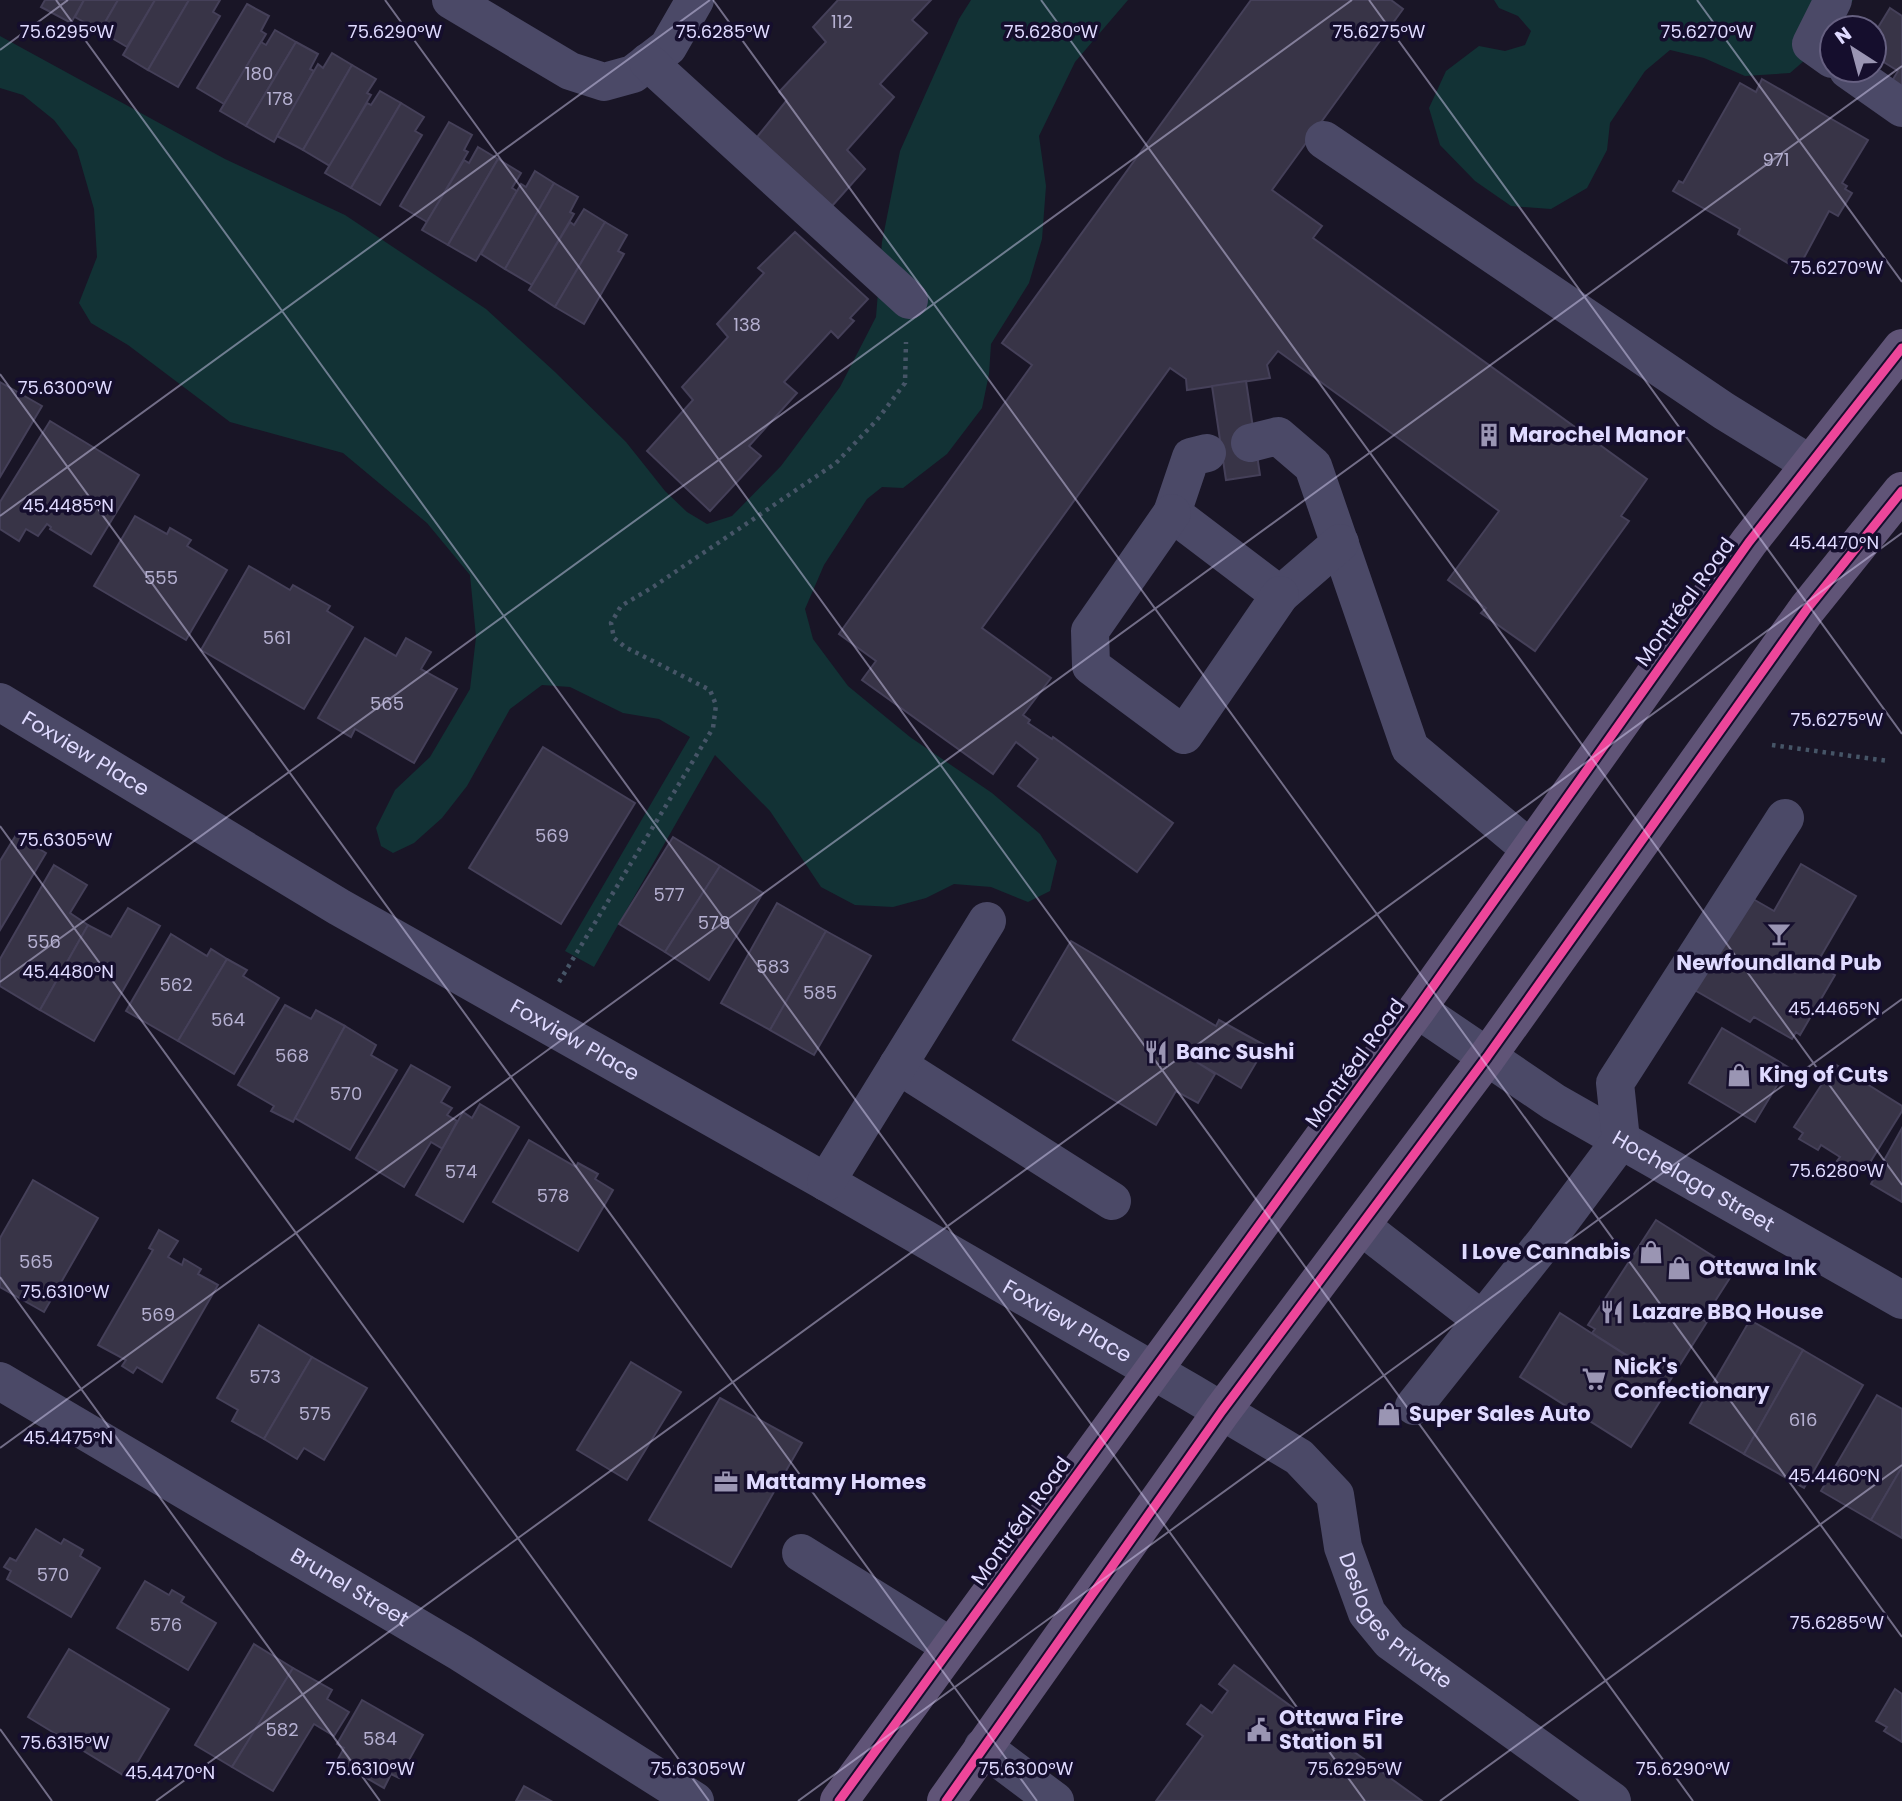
<svg xmlns="http://www.w3.org/2000/svg" width="1902" height="1801" font-family="Poppins,sans-serif">
<style>
.green{fill:#123235}
.building{fill:#383447;stroke:#454059;stroke-width:2}
.lines{fill:none;stroke-linecap:round;stroke-linejoin:round}
.path{stroke:#465567;stroke-width:4.5;stroke-dasharray:3.5 5;stroke-linecap:butt}
.minor{stroke:#4b4967;stroke-width:38}
.major{stroke:#605477;stroke-width:38}
.cycleway-casing{stroke:#150e2d;stroke-width:13}
.cycleway{stroke:#ed469a;stroke-width:9}
.ticks{fill:none;stroke:#dfdaff;stroke-width:2;stroke-opacity:0.45}
.labels{text-anchor:middle;stroke-width:7;stroke-linejoin:round;paint-order:stroke}
.number-label{font-size:18px;fill:#b5b0d1}
.poi-label{font-size:21px;font-weight:bold;fill:#dfdaff;stroke:#150e2d;text-anchor:start}
.street-label{font-size:21px;fill:#dfdaff;stroke:#150e2d}
.ticks-label{font-size:18px;text-anchor:middle;fill:#dfdaff;stroke:#150e2d;stroke-width:7;stroke-linejoin:round;paint-order:stroke}
</style>
<rect width="100%" height="100%" fill="#191526"/>
<g class="green">
<path d="M971 0H1128L1075 62 1039 136 1046 186 1042 239 1029 283 991 344 989 374 982 408 947 454 903 488 882 487 867 499 824 565 805 609 813 639 848 686 910 737 992 793 1040 834 1057 861 1050 891 1028 902 991 887 954 884 926 898 893 907 855 905 821 887 770 811 715 755 594 967 565 951 690 737 659 719 623 713 570 687 542 685 510 709 467 786 442 818 414 843 393 853 381 846 376 828 395 790 430 757 470 689 476 637 470 575 427 523 343 453 230 422 128 345 91 323 79 303 97 257 94 209 77 150 54 120 23 95 0 88V36L225 159 345 215 486 309 555 372 626 442 665 491 687 512 707 524 732 516 781 466 840 387 876 317 882 242 900 151 959 19Z"/>
<path d="M1494 0H1853L1827 41 1790 73 1745 76 1704 58 1670 50 1645 71 1610 123 1607 150 1587 188 1551 209 1511 206 1475 181 1440 145 1429 108 1446 71 1479 46 1505 51 1525 45 1531 31 1518 16 1499 8Z"/>
</g>
<g class="building">
<path d="M45 0H84L71 23 41 7Z"/>
<path d="M84 0H118L100 31 75 17Z"/>
<path d="M118 0H155L127 47 100 31Z"/>
<path d="M155 0H189L148 70 123 55Z"/>
<path d="M189 0H220L213 12 220 16 178 87 148 70Z"/>
<path d="M838 0H931L912 20 927 33 880 84 894 97 847 150 865 169 832 206 757 137 787 100 779 92 826 42 813 27Z"/>
<path d="M1251 0H1391L1403 9 1272 190 1322 226 1313 238 1647 479 1621 516 1629 521 1535 651 1481 613 1486 608 1448 580 1499 511 1278 351 1267 365 1270 378 1187 390 1186 379 1170 368 982 628 1051 678 1023 715 1030 720 1028 723 1052 739 1053 737 1173 823 1137 872 1018 786 1038 759 1016 742 993 774 862 680 876 661 839 634 1032 365 1002 343Z"/>
<path d="M247 4 269 16 261 31 266 34 224 104 197 88Z"/>
<path d="M1890 8 1902 16V94L1889 86 1898 71 1874 56V34Z"/>
<path d="M275 30 296 42 246 126 220 111 261 42 266 45Z"/>
<path d="M296 42 318 54 310 69 314 71 274 142 246 126Z"/>
<path d="M332 53 352 65 303 150 277 136 318 64 323 68Z"/>
<path d="M352 65 376 79 367 93 371 95 330 166 303 150Z"/>
<path d="M1762 79 1868 140 1842 183 1847 186 1845 189 1852 193 1838 216 1829 211 1798 269 1738 234 1740 229 1673 191 1679 181 1683 183 1740 83 1756 92Z"/>
<path d="M380 91 401 103 351 188 325 173 367 103 371 105Z"/>
<path d="M401 103 424 117 415 131 422 135 380 205 351 188Z"/>
<path d="M449 122 472 135 464 150 468 152 427 222 400 206Z"/>
<path d="M478 147 498 159 448 245 422 230 464 160 469 163Z"/>
<path d="M498 159 521 173 512 188 517 191 476 261 448 245Z"/>
<path d="M535 171 554 183 505 269 481 254 521 184 526 187Z"/>
<path d="M554 183 578 197 570 212 574 214 532 285 505 269Z"/>
<path d="M584 209 605 222 555 307 529 290 570 222 574 225Z"/>
<path d="M605 222 627 235 618 251 624 254 584 324 555 307Z"/>
<path d="M795 232 868 299 850 318 854 321 838 338 831 331 784 382 797 393 749 446 761 456 710 511 647 451 693 400 682 387 728 337 717 324 764 273 758 268Z"/>
<path d="M1246 381 1260 475 1226 480 1212 386Z"/>
<path d="M0 382 42 406 0 477Z"/>
<path d="M50 421 139 475 91 554 50 529 51 527 47 524 38 536 26 529 19 541 0 529V502Z"/>
<path d="M135 516 167 534 170 528 191 540 187 546 227 570 186 640 94 586Z"/>
<path d="M249 566 290 590 293 585 330 606 327 611 353 627 304 709 201 650Z"/>
<path d="M365 638 396 656 406 638 431 652 421 669 457 689 414 763 355 729 351 737 318 718Z"/>
<path d="M543 747 635 803 561 924 469 868Z"/>
<path d="M16 835 46 853 0 930V861Z"/>
<path d="M673 837 720 866 665 952 619 924Z"/>
<path d="M1801 864 1856 896 1821 956 1835 965 1830 972 1835 975 1800 1035 1796 1032 1792 1039 1754 1017 1750 1022 1691 988 1746 895 1774 911Z"/>
<path d="M54 865 87 885 70 913 88 925 40 1010 0 986V959Z"/>
<path d="M720 866 763 893 709 980 665 952Z"/>
<path d="M777 903 826 931 770 1030 721 1003Z"/>
<path d="M128 908 160 926 94 1041 40 1010 88 925 111 937Z"/>
<path d="M826 931 871 956 814 1055 770 1030Z"/>
<path d="M171 934 207 956 211 949 227 959 178 1041 126 1011Z"/>
<path d="M1071 941 1216 1026 1219 1020 1266 1046 1241 1088 1195 1061 1215 1074 1198 1103 1176 1091 1156 1125 1013 1040Z"/>
<path d="M227 959 247 970 243 976 279 998 234 1074 178 1041Z"/>
<path d="M285 1005 311 1019 316 1010 345 1026 293 1122 271 1111 274 1106 238 1085Z"/>
<path d="M345 1026 376 1045 371 1055 397 1070 350 1150 295 1118Z"/>
<path d="M1722 1028 1788 1067 1755 1122 1689 1083Z"/>
<path d="M1835 1064 1902 1106V1111L1864 1172 1858 1168 1855 1172 1837 1161 1840 1157 1821 1145 1818 1150 1799 1139 1803 1133 1794 1127Z"/>
<path d="M411 1065 450 1087 441 1102 452 1108 447 1115 457 1121 443 1149 431 1142 404 1187 356 1158Z"/>
<path d="M480 1104 519 1127 463 1222 416 1195 463 1112 472 1118Z"/>
<path d="M1902 1128V1202L1871 1184Z"/>
<path d="M529 1140 576 1167 578 1163 598 1174 595 1179 613 1190 578 1251 493 1202Z"/>
<path d="M33 1180 98 1218 44 1312 0 1287V1238Z"/>
<path d="M1656 1220 1735 1270 1703 1320 1707 1322 1669 1382 1592 1333 1595 1329 1588 1325Z"/>
<path d="M159 1230 178 1241 168 1257 182 1265 184 1259 201 1269 198 1274 218 1285 162 1382 137 1367 133 1373 122 1366 126 1360 98 1345 153 1250 149 1248Z"/>
<path d="M1560 1313 1671 1384 1631 1447 1520 1377Z"/>
<path d="M1750 1320 1803 1350 1744 1454 1690 1423Z"/>
<path d="M259 1325 312 1357 264 1439 232 1421 238 1410 217 1398Z"/>
<path d="M1803 1350 1863 1385 1804 1488 1744 1454Z"/>
<path d="M312 1357 367 1388 324 1460 304 1448 297 1459 264 1439Z"/>
<path d="M631 1362 681 1392 627 1480 577 1450Z"/>
<path d="M1877 1395 1902 1409V1467L1871 1520 1821 1491Z"/>
<path d="M720 1398 802 1443 731 1567 649 1520Z"/>
<path d="M1902 1467V1538L1871 1520Z"/>
<path d="M36 1529 61 1544 64 1539 83 1550 80 1556 100 1568 71 1617 7 1579 11 1571 4 1567 10 1558 16 1561Z"/>
<path d="M145 1581 169 1595 172 1590 184 1597 181 1602 216 1623 188 1670 117 1628Z"/>
<path d="M254 1644 293 1668 232 1767 195 1745Z"/>
<path d="M69 1649 169 1709 128 1778 28 1717Z"/>
<path d="M1234 1665 1422 1801H1156L1203 1736 1187 1724 1201 1705 1212 1713 1228 1691 1219 1684Z"/>
<path d="M293 1668 332 1690 327 1699 349 1712 334 1736 314 1724 273 1791 232 1767Z"/>
<path d="M1895 1689 1902 1694V1742L1884 1731 1887 1727 1876 1721Z"/>
<path d="M362 1700 423 1735 399 1778 391 1774 384 1788 337 1761 344 1748 337 1744Z"/>
<path d="M524 1786 551 1801H516Z"/>
</g>
<g class="lines">
<g class="path">
<path d="M1772 745 1888 761"/>
<path d="M559 982 713 728 716 705 710 690 625 647 614 638 611 623 621 606 653 587 836 463 877 420 905 383 906 342"/>
</g>
<g class="minor">
<path d="M451 0 570 71 604 82 633 74 668 47 695 0"/>
<path d="M1832 59 1811 44 1833 0"/>
<path d="M648 62 909 300"/>
<path d="M1848 70 1902 108"/>
<path d="M1324 140 1724 411 1810 464"/>
<path d="M1250 443 1278 436 1313 466 1410 748 1530 849"/>
<path d="M1207 453 1191 457 1172 513 1280 595 1340 543"/>
<path d="M1172 513 1090 631 1091 666 1184 735 1280 595"/>
<path id="s1" d="M0 702 339 907 826 1182 1190 1392 1299 1457 1335 1495 1343 1547 1367 1613 1390 1641 1612 1801"/>
<path id="s2" d="M1417 1009 1554 1102 1902 1300"/>
<path d="M898 1065 1112 1201"/>
<path d="M826 1182 987 921"/>
<path d="M1361 1226 1482 1320"/>
<path id="s3" d="M0 1381 461 1653 695 1801"/>
<path d="M1414 1406 1547 1239 1621 1140 1615 1083 1785 818"/>
<path d="M801 1553 950 1646"/>
<path d="M983 1747 1055 1801"/>
</g>
<g class="major">
<path d="M839 1801 1417 1009 1749 542 1902 348"/>
<path d="M946 1801 1222 1411 1487 1057 1807 609 1902 491"/>
</g>
<g class="cycleway-casing">
<g id="cycleway">
<path d="M839 1801 1417 1009 1749 542 1902 348"/>
<path d="M946 1801 1222 1411 1487 1057 1807 609 1902 491"/>
</g>
</g>
<use href="#cycleway" class="cycleway"/>
</g>
<path class="ticks" d="M56 0 1365 1801M385 0 1693 1801M713 0 1902 1637M1041 0 1902 1185M1369 0 1902 734M1697 0 1902 282M0 50 68 0M0 374 1037 1801M0 516 710 0M0 826 709 1801M0 982 1352 0M0 1277 380 1801M0 1448 1902 66M0 1729 52 1801M156 1801 1902 533M798 1801 1902 999M1440 1801 1902 1465"/>
<defs>
<g id="building-bare" transform="scale(1.89)"><path d="M-4-6H4V6H1V3H-1V6H-4ZM-2.5-4.3h1.7v1.8h-1.7ZM.8-4.3h1.7v1.8H.8ZM-2.5-1h1.7V.8h-1.7ZM.8-1h1.7V.8H.8Z" fill="#9a95b3" stroke="#150e2d" stroke-width="2.5" paint-order="stroke"/></g>
<g id="bar-bare" transform="scale(1.89)"><path d="M-6-5H6L.8 .8V4.5H3.5V6h-7V4.5H-.8V.8Z" fill="#9a95b3" stroke="#150e2d" stroke-width="2.5" paint-order="stroke"/></g>
<g id="restaurant-bare" transform="scale(1.89)"><path d="M-5-6h1v4h1v-4h1v4h1v-4h1v5L-1.5 .5V6h-2V.5L-5-1ZM5-6V6H3V1.5H1.5Q1.5-4 5-6Z" fill="#9a95b3" stroke="#150e2d" stroke-width="2.5" paint-order="stroke"/></g>
<g id="shop-bare" transform="scale(1.89)"><path d="M-5-2.5h2.3a2.7 3.5 0 0 1 5.4 0H5L5.5 6h-11ZM-1.5-2.5h3a1.5 2.3 0 0 0-3 0Z" fill="#9a95b3" stroke="#150e2d" stroke-width="2.5" paint-order="stroke"/></g>
<g id="supermarket-bare" transform="scale(1.89)"><path d="M-6-5.5h2.5l.6 2H6L4.5 2H-2.5L-4.4-4H-6ZM-1.5 3.2a1.3 1.3 0 1 0 .1 0ZM3 3.2a1.3 1.3 0 1 0 .1 0Z" fill="#9a95b3" stroke="#150e2d" stroke-width="2.5" paint-order="stroke"/></g>
<g id="office-bare" transform="scale(1.89)"><path d="M-6-3h4V-5.5h4V-3h4V5H-6ZM-1-4.5V-3h2v-1.5ZM-6 0V1H6V0Z" fill="#9a95b3" stroke="#150e2d" stroke-width="2.5" paint-order="stroke"/></g>
<g id="civic-bare" transform="scale(1.89)"><path d="M-.6-6.5H3V-4.5H.6V-3L4-1V1h2V6H-6V1h2V-1L-.6-3ZM-1.2 2.5V6h2.4V2.5Z" fill="#9a95b3" stroke="#150e2d" stroke-width="2.5" paint-order="stroke"/></g>
</defs>
<g fill-rule="evenodd">
<use href="#building-bare" x="1489" y="435"/>
<use href="#bar-bare" x="1779" y="934"/>
<use href="#restaurant-bare" x="1156" y="1052"/>
<use href="#shop-bare" x="1739" y="1075"/>
<use href="#shop-bare" x="1651" y="1252"/>
<use href="#shop-bare" x="1679" y="1268"/>
<use href="#restaurant-bare" x="1612" y="1312"/>
<use href="#supermarket-bare" x="1594" y="1379"/>
<use href="#shop-bare" x="1389" y="1414"/>
<use href="#office-bare" x="726" y="1482"/>
<use href="#civic-bare" x="1259" y="1730"/>
</g>
<g class="labels">
<g class="number-label">
<text x="842" y="28">112</text>
<text x="259" y="80">180</text>
<text x="280" y="105">178</text>
<text x="1776" y="166">971</text>
<text x="747" y="331">138</text>
<text x="161" y="584">555</text>
<text x="277" y="644">561</text>
<text x="387" y="710">565</text>
<text x="552" y="842">569</text>
<text x="669" y="901">577</text>
<text x="714" y="929">579</text>
<text x="44" y="948">556</text>
<text x="773" y="973">583</text>
<text x="176" y="991">562</text>
<text x="820" y="999">585</text>
<text x="228" y="1026">564</text>
<text x="292" y="1062">568</text>
<text x="346" y="1100">570</text>
<text x="461" y="1178">574</text>
<text x="553" y="1202">578</text>
<text x="36" y="1268">565</text>
<text x="158" y="1321">569</text>
<text x="265" y="1383">573</text>
<text x="315" y="1420">575</text>
<text x="1803" y="1426">616</text>
<text x="53" y="1581">570</text>
<text x="166" y="1631">576</text>
<text x="282" y="1736">582</text>
<text x="380" y="1745">584</text>
</g>
<g class="poi-label">
<text x="1509" y="442">Marochel Manor</text>
<text x="1779" y="970" text-anchor="middle">Newfoundland Pub</text>
<text x="1176" y="1059">Banc Sushi</text>
<text x="1759" y="1082">King of Cuts</text>
<text x="1631" y="1259" text-anchor="end">I Love Cannabis</text>
<text x="1699" y="1275">Ottawa Ink</text>
<text x="1632" y="1319">Lazare BBQ House</text>
<text x="1614" y="1374">Nick's<tspan x="1614" dy="24">Confectionary</tspan></text>
<text x="1409" y="1421">Super Sales Auto</text>
<text x="746" y="1489">Mattamy Homes</text>
<text x="1279" y="1725">Ottawa Fire<tspan x="1279" dy="24">Station 51</tspan></text>
</g>
<g class="street-label">
<text transform="translate(1685 602) rotate(-54)" y="7">Montréal Road</text>
<text dy="7" stroke="none"><textPath href="#s1" startOffset="100">Foxview Place</textPath></text>
<text dy="7" stroke="none"><textPath href="#s1" startOffset="667">Foxview Place</textPath></text>
<text transform="translate(1355 1063) rotate(-54)" y="7">Montréal Road</text>
<text dy="7" stroke="none"><textPath href="#s2" startOffset="326">Hochelaga Street</textPath></text>
<text dy="7" stroke="none"><textPath href="#s1" startOffset="1234">Foxview Place</textPath></text>
<text transform="translate(1021 1521) rotate(-54)" y="7">Montréal Road</text>
<text dy="7" stroke="none"><textPath href="#s3" startOffset="406">Brunel Street</textPath></text>
<text dy="7" stroke="none"><textPath href="#s1" startOffset="1701">Desloges Private</textPath></text>
</g>
</g>
<g class="ticks-label">
<text x="67" y="38">75.6295°W</text>
<text x="395" y="38">75.6290°W</text>
<text x="723" y="38">75.6285°W</text>
<text x="1051" y="38">75.6280°W</text>
<text x="1379" y="38">75.6275°W</text>
<text x="1707" y="38">75.6270°W</text>
<text x="1837" y="274">75.6270°W</text>
<text x="65" y="394">75.6300°W</text>
<text x="68" y="512">45.4485°N</text>
<text x="1834" y="549">45.4470°N</text>
<text x="1837" y="726">75.6275°W</text>
<text x="65" y="846">75.6305°W</text>
<text x="68" y="978">45.4480°N</text>
<text x="1834" y="1015">45.4465°N</text>
<text x="1837" y="1177">75.6280°W</text>
<text x="65" y="1298">75.6310°W</text>
<text x="68" y="1444">45.4475°N</text>
<text x="1834" y="1482">45.4460°N</text>
<text x="1837" y="1629">75.6285°W</text>
<text x="65" y="1749">75.6315°W</text>
<text x="370" y="1775">75.6310°W</text>
<text x="698" y="1775">75.6305°W</text>
<text x="1026" y="1775">75.6300°W</text>
<text x="1355" y="1775">75.6295°W</text>
<text x="1683" y="1775">75.6290°W</text>
<text x="170" y="1779">45.4470°N</text>
</g>
<g transform="translate(1853 49) rotate(324)"><circle r="33" fill="#150e2d" stroke="#666081" stroke-width="2"/>
<path d="M0-5L12 26L0 18L-12 26Z" fill="#9a95b3"/>
<text y="-10" font-size="19" font-weight="bold" text-anchor="middle" fill="#dfdaff">N</text>
</g>
</svg>
